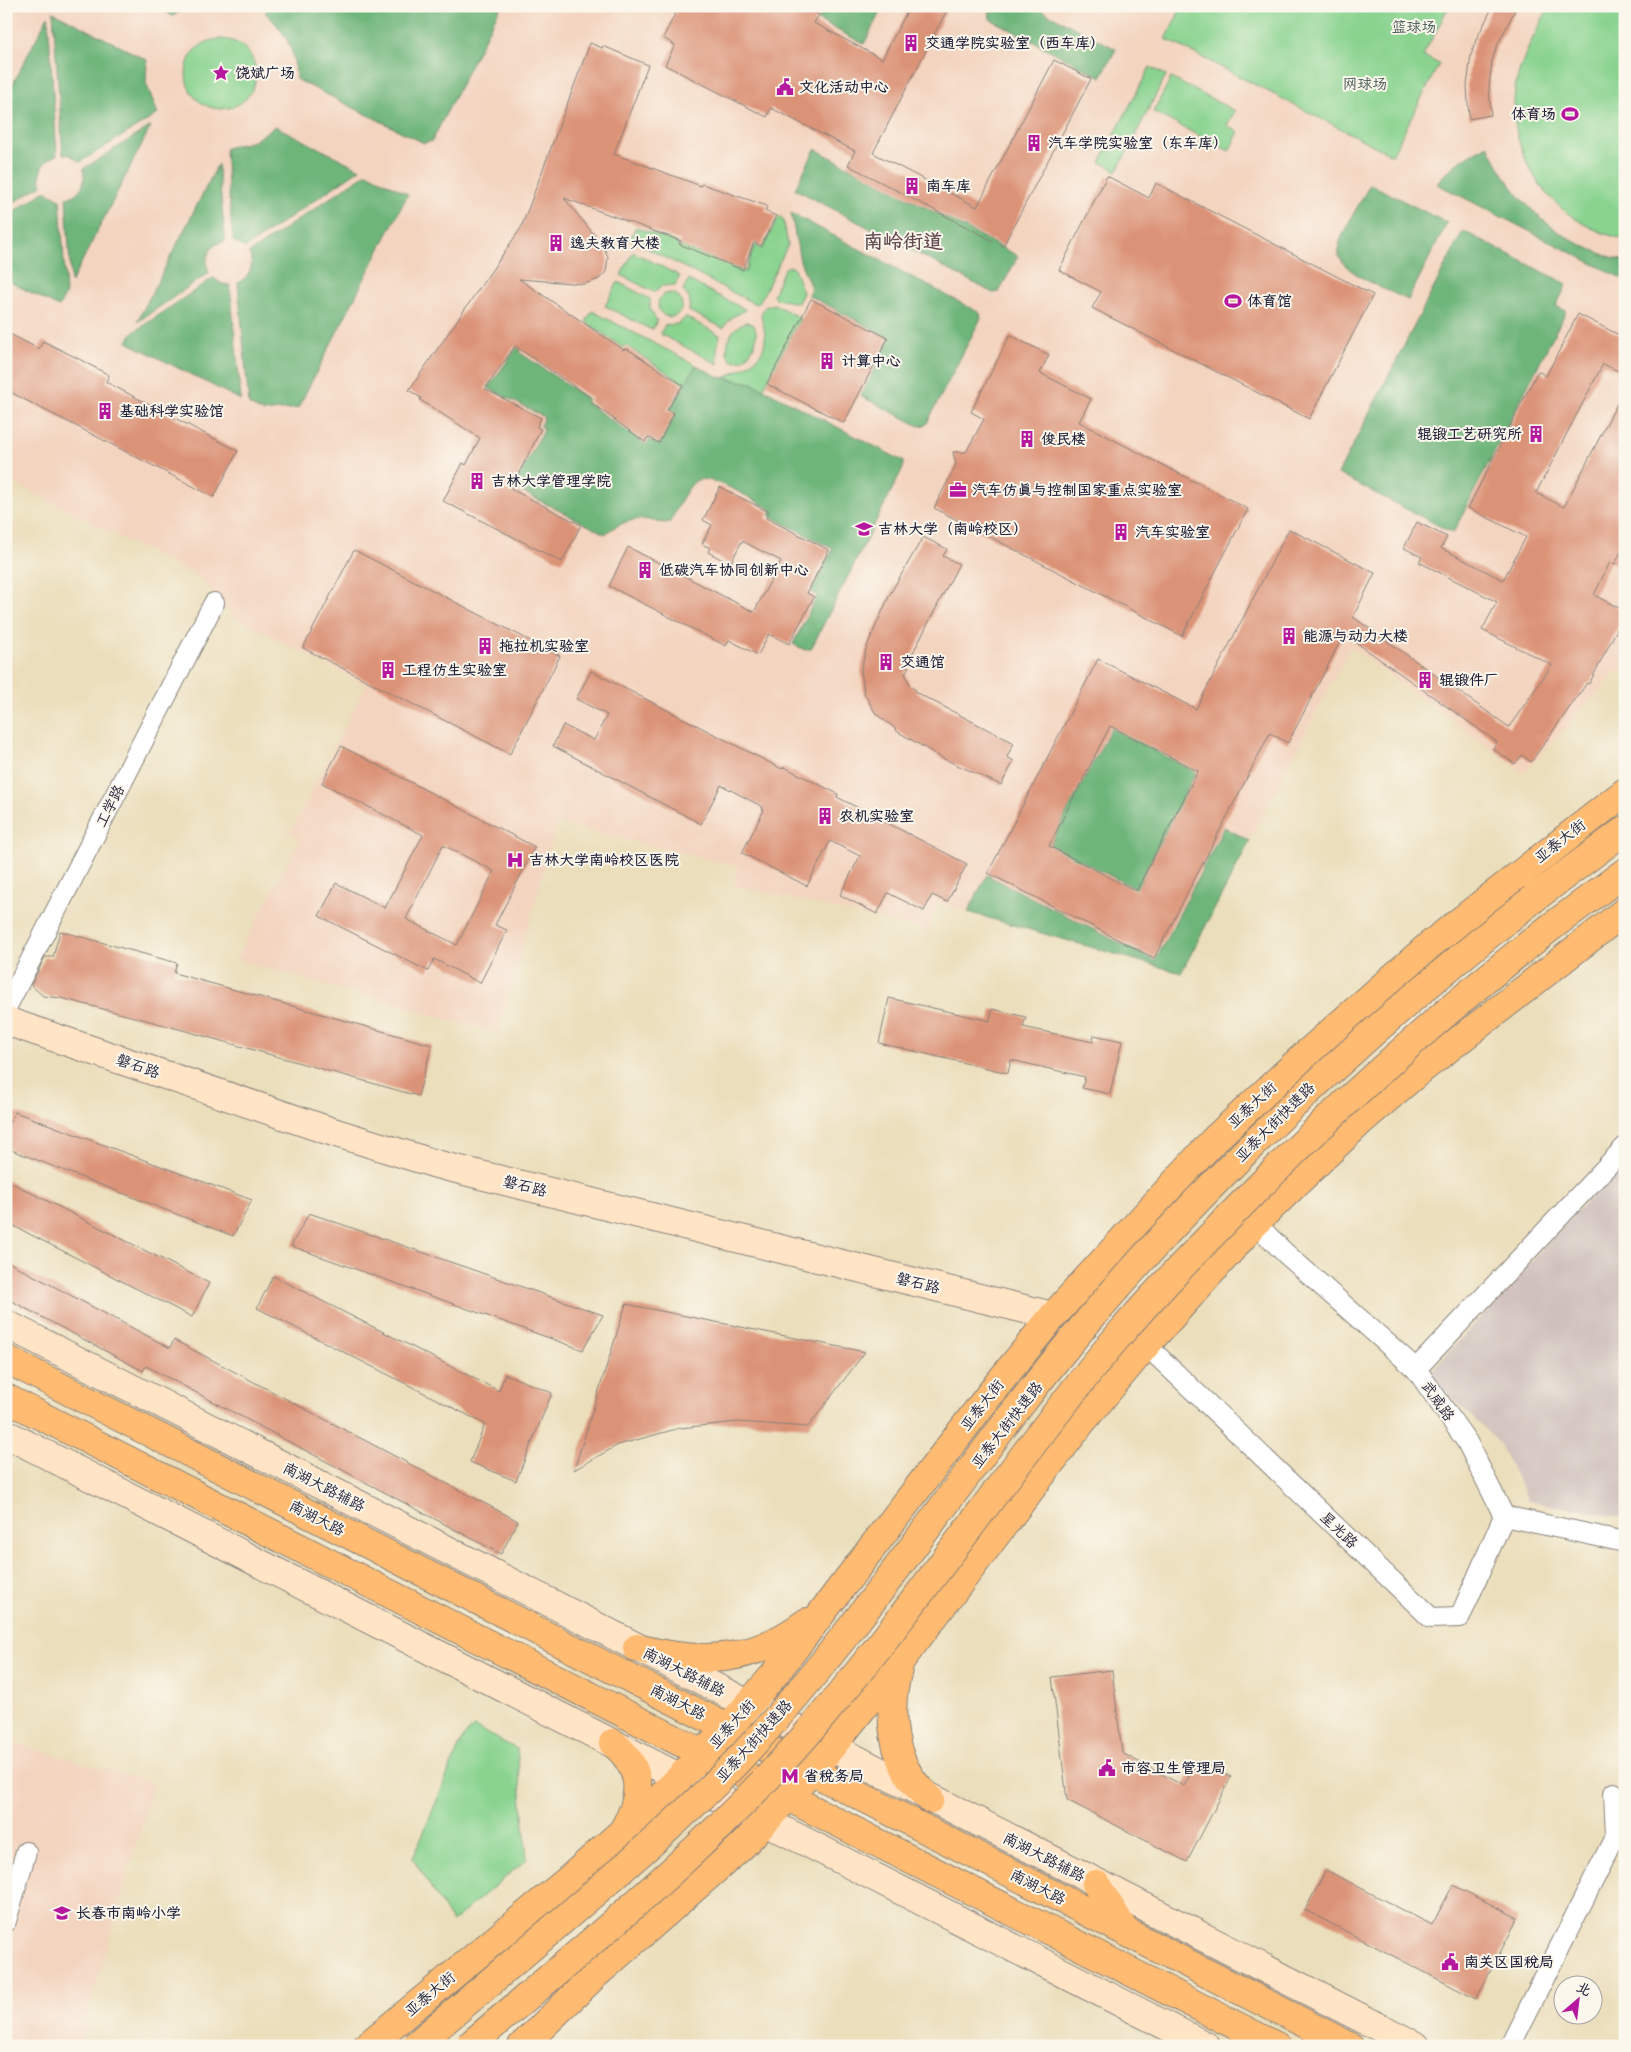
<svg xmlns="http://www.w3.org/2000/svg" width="1631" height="2052" font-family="Mali,'LXGW WenKai TC',sans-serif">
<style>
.built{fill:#f3d4bf}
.industrial{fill:#cfc0bb}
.green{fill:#89d38f;stroke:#567a65}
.forest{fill:#6eb57a;stroke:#486c5a}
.building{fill:#db9377;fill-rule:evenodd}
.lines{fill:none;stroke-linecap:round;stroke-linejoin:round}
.street-casing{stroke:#86807b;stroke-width:22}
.secondary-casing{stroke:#86807b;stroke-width:30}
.primary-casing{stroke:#86807b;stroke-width:30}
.highway-casing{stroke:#86807b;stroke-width:30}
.street{stroke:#fff;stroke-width:20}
.secondary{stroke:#ffe4c6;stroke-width:28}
.primary{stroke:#febb71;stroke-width:28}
.highway{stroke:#febb71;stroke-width:28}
.highway-bridge-casing{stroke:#86807b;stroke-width:30;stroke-linecap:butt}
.highway-bridge{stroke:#febb71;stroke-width:28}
.labels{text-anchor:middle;stroke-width:4;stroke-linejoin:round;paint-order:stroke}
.park-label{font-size:15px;fill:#415754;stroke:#fbf7ec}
.poi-label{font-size:15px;font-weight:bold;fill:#22223b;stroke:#fbf7ec;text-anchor:start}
.street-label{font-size:15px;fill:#22223b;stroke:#fbf7ec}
.district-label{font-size:20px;font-weight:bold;fill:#634a50;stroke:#fbf7ec}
</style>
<rect width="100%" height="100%" fill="#fbf7ec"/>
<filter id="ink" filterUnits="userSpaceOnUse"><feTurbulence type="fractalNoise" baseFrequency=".02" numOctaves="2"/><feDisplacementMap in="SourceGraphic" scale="10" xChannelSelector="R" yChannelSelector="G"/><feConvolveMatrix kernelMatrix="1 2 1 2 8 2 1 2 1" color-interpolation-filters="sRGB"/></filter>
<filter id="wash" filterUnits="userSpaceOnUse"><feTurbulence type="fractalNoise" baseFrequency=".0096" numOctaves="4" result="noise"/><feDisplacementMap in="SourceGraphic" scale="20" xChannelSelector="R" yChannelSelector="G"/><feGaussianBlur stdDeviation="1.12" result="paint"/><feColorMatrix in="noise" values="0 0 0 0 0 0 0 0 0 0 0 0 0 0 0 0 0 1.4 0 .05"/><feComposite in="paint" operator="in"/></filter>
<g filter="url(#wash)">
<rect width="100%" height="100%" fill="#ebdebb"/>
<g class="built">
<path d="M6 6H1625V663L1524 773 1350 647 1181 973 936 902 929 931 734 885 737 866 557 823 498 1034 236 959 300 839 290 833 366 685 233 616 200 578 6 479Z"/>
<path d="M6 1741 154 1783 79 2046H20L6 2042Z"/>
</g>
<path class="industrial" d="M1625 1158V1518L1528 1501 1500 1444 1428 1375Z"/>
<g class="green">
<path d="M1182 6H1449L1423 56 1439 64 1392 155 1166 39Z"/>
<path d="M1549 6H1625V239C1554 226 1503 155 1516 83 1522 56 1537 31 1549 6Z"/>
<circle cx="221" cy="74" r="35"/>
<path d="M1150 67 1166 75 1117 171 1100 162Z"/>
<path d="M1171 78 1235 111 1227 125 1239 132 1229 151 1153 112Z"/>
<path d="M779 216 783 219 788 245 759 303 755 304 629 239 636 227 678 243 677 245 745 272 755 245 762 249Z"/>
<path d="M633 252 680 276 675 285 662 286 654 292 621 275Z"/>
<path d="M789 266 794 268 803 293 798 303 776 299 773 295 784 269Z"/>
<path d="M688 280 746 310 732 317 723 328 689 311 690 300 683 290Z"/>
<path d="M618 282 650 299V309L657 321 652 330 605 306Z"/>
<circle cx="670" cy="305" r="12"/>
<path d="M774 304 800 318 763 389 752 383 724 378C744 367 767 360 765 334 765 327 761 321 761 314L765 307Z"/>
<path d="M592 311 696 365 686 385 625 345 623 348 586 322Z"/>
<path d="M686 317 720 335 717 349 718 364 660 334 665 325 678 324Z"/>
<path d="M746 322 753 324C761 337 753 351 743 360L732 361 727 354C726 340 732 327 746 322Z"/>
<path d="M474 1727 517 1749 527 1859 452 1922 413 1858 463 1737Z"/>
</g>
<g class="forest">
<path d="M155 6H187L173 16Z"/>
<path d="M269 6H501L434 137 432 141 424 143 296 79C295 51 286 31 265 13Z"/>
<path d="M808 6H883L864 44 818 20 822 13Z"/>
<path d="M989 6H1033L1116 49 1101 77 990 19Z"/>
<path d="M53 12 147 60 146 83 158 114 80 162 70 155 63 154Z"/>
<path d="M48 16 57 155C43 160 37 171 42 185L6 207V97Z"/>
<path d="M151 126 71 283 66 198C80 195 87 183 83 169Z"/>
<path d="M275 126 360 169 245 248 233 241 225 151 226 148 254 141Z"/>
<path d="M1488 145C1514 205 1562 245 1625 261V280L1437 184C1450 165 1467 156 1488 145Z"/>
<path d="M815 149 1018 256 999 292 993 293 795 189Z"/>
<path d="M218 164 225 241C210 244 203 258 209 273L137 322Z"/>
<path d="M367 173 408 194 298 408 263 412 249 405 238 283C249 277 255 266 249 253Z"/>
<path d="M1370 184 1447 223 1408 300C1390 291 1337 272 1338 250 1339 236 1363 198 1370 184Z"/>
<path d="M46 191 60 199 66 293 59 307 6 280V216Z"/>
<path d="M791 213 980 313 981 318 926 425 919 426 861 396 890 338 808 295 811 288 800 261Z"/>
<path d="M1463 231 1567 284 1556 306 1566 311 1453 533 1338 474Z"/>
<path d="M213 278 222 284 230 285 241 400 127 342 131 334Z"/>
<path d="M520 343 523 345 519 352 588 399 586 402 645 444 649 440 659 445 676 413 670 409 696 365 719 377 752 383 903 461V468L811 649 805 650 793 644 817 596 811 592 833 549 770 516 772 510C758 503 707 470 694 482 684 492 677 509 670 522 663 524 657 522 650 520 633 517 617 524 605 534L503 482 514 486 544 429 540 426 544 417 488 388Z"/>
<path d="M1111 728 1196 772 1136 889 1050 845Z"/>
<path d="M1224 827 1250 841 1181 973 968 912 987 875 1155 961Z"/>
</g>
<g id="blocks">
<g class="building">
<path d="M679 6H803L819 15 814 23 882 59 910 6H949L873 153 977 207 1054 60 1091 79 1003 246 848 165 855 151 771 108 767 117 665 65 675 45 663 38Z"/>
<path d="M1493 6H1517L1496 48 1492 61 1489 87 1491 115 1469 119 1467 86 1471 55 1476 40Z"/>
<path d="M590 43 602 48 603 46 648 65 614 154 701 186 702 184 767 206 765 211 776 216 761 246 754 242 743 270 679 244 681 241 564 198 604 247 608 257 606 272 599 279 584 284 519 279 624 350 626 348 683 385 667 410 674 413 659 443 648 437 645 442 589 401 591 398 515 346 485 389 541 418 537 427 541 429 511 489 581 525 562 562 443 501 463 463 466 465 480 438 420 400 421 398 409 390 521 228Z"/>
<path d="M1107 176 1149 198 1156 183 1373 295 1309 419 1092 308 1101 292 1059 270Z"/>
<path d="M811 299 888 338 844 423 767 384Z"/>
<path d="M1578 314 1625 338V374L1603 364 1536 493 1564 507 1625 388V544L1615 564 1610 562 1594 595 1625 611V614L1589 684 1587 683 1531 762 1522 755 1515 764 1493 749 1497 742 1344 634 1288 743 1270 733 1154 958 988 873 1098 659 1196 709 1289 529 1375 573 1353 617 1509 727 1552 665 1482 630 1497 602 1419 562 1422 557 1404 548 1417 522 1447 537 1441 548 1503 580 1526 537 1468 508 1538 371 1546 376ZM1110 726 1198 771 1136 891 1049 846Z"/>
<path d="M6 332 39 349 43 341 77 358 109 375 106 382 238 451 214 497 6 390Z"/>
<path d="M1010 335 1049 355 1040 373 1091 399 1079 422 1248 509 1182 636 934 508 956 465 953 452H966L984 419 971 412Z"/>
<path d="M720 487 769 512 766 518 829 550 807 593 814 597 789 644 769 634 758 655 729 640 726 646 609 586 628 547 754 612 781 561 742 541 730 564 708 552 710 548 702 544 712 525 703 520Z"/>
<path d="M923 537 947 549 943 556 959 564 906 666 909 667 905 673 910 686 916 690 915 692 1014 743 1007 757 1014 761 1001 785 942 758 895 730 896 729 876 714 864 693 861 669 867 646 890 594Z"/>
<path d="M354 550 560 656 510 754 303 648Z"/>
<path d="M591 671 782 769 784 767 838 794 837 797 967 864 947 902 932 895 924 911 888 893 877 914 840 895 860 856 830 841 807 886 742 853 764 810 762 809 763 807 721 785 701 824 553 746 563 725 594 740 607 715 576 699Z"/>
<path d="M341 746 535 847 495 925 507 930 480 983 434 959 428 971 319 916 336 883 385 908 423 835 322 783ZM443 845 494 871 457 945 406 919Z"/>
<path d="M60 931 177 963 174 973 432 1045 418 1096 161 1024 61 998 43 996 31 985 45 957H53Z"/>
<path d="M889 998 990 1021 992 1009 1026 1017 1023 1027 1093 1042 1094 1035 1122 1041 1110 1094 1082 1088 1085 1077 1011 1060 1008 1073 879 1043Z"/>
<path d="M15 1112 252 1200 233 1236 6 1148V1128Z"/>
<path d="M6 1180 209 1283 192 1317 6 1222Z"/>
<path d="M309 1213 603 1315 583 1350 291 1246Z"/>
<path d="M6 1261 170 1348 174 1340 518 1521 501 1554 146 1366 143 1371 6 1298Z"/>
<path d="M273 1276 499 1391 505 1374 552 1393 516 1481 470 1462 485 1424 257 1308Z"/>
<path d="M626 1304 865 1352 808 1427 738 1422 680 1428 618 1445 574 1470Z"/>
<path d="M1112 1670 1122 1753 1184 1786 1198 1760 1231 1777 1187 1862 1067 1800 1052 1677Z"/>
<path d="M1326 1870 1432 1925 1453 1885 1518 1918 1476 1999 1305 1910Z"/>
</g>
</g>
</g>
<g filter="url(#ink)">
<use href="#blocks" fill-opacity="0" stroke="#86807b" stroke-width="1"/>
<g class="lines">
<g class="street-casing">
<g id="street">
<path d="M6 1008 214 603"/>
<path d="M1255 1223 1285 1253 1416 1369 1467 1442 1504 1516 1625 1542"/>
<path d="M1146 1345 1431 1618 1460 1617 1504 1516"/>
<path d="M1416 1369 1625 1147"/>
<path d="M6 1921 26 1852"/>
<path d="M1510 2046 1616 1835 1614 1793"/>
</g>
</g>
<g class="secondary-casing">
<g id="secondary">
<path d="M6 1021 330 1131 436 1164 1053 1316"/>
<path d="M6 1324 1416 2046"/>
<path d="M6 1434 1206 2046"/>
</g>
</g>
<g class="primary-casing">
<g id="primary">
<path d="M6 1359 1349 2046"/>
<path d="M6 1398 1276 2046"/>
<path d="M637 1648C702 1665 752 1663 807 1622"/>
<path d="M899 1665C886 1712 890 1766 930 1799"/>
<path d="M613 1743C642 1767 644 1795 625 1827"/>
<path d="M1096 1884 1125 1931"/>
<path d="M367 2046 568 1880 657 1801 728 1728 774 1675 997 1385 1053 1316 1213 1141 1305 1055 1431 944 1625 792"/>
<path d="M522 2046 594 1976 741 1847 812 1771 901 1660 1081 1423 1146 1345 1255 1223 1360 1122 1417 1073 1625 911"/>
</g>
</g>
<g class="highway-casing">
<g id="highway">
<path d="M1533 899 1625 830"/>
<path d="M1551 927 1625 872"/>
</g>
</g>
<use href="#street" class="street"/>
<use href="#secondary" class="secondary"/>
<use href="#primary" class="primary"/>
<use href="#highway" class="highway"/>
<g class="highway-bridge-casing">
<g id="highway-bridge">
<path d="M415 2046C475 1995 534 1945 593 1894 644 1850 695 1806 741 1757 869 1621 968 1462 1088 1321 1221 1164 1372 1026 1533 899"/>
<path d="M469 2046C590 1943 716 1842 819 1720 922 1598 1011 1465 1113 1342 1152 1296 1194 1253 1236 1210 1337 1106 1437 1016 1551 927"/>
</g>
</g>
<use href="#highway-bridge" class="highway-bridge"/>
</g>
</g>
<defs>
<g id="building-bare" transform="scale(1.35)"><path d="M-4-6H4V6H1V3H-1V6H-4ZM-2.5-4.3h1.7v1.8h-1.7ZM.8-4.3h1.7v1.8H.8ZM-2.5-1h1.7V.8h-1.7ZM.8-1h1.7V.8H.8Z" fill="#b5179e" stroke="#fbf7ec" stroke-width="2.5" paint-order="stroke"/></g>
<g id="sight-bare" transform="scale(1.35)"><path d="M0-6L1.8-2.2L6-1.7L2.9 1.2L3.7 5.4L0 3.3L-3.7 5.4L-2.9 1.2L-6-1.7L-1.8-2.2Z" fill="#b5179e" stroke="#fbf7ec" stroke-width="2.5" paint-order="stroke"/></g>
<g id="civic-bare" transform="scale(1.35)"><path d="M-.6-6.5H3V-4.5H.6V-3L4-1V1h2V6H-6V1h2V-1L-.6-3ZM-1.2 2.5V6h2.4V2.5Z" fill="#b5179e" stroke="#fbf7ec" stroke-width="2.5" paint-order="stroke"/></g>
<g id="stadium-bare" transform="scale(1.35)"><path d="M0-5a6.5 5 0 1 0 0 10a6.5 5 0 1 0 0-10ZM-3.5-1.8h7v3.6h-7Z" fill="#b5179e" stroke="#fbf7ec" stroke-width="2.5" paint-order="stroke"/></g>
<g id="office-bare" transform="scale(1.35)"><path d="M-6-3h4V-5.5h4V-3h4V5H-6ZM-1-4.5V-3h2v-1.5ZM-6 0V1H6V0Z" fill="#b5179e" stroke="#fbf7ec" stroke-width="2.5" paint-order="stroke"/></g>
<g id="university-bare" transform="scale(1.35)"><path d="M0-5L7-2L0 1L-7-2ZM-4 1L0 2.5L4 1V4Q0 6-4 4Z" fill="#b5179e" stroke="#fbf7ec" stroke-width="2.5" paint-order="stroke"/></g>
<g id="hospital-bare" transform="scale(1.35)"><path d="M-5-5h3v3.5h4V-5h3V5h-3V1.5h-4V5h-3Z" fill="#b5179e" stroke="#fbf7ec" stroke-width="2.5" paint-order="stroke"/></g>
<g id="metro-bare" transform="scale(1.35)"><path d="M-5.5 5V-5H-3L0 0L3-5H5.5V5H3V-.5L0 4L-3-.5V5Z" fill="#b5179e" stroke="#fbf7ec" stroke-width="2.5" paint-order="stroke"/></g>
<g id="school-bare" transform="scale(1.35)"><path d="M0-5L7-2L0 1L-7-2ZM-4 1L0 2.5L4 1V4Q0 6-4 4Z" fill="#b5179e" stroke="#fbf7ec" stroke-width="2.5" paint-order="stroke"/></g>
</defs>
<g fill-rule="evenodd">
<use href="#building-bare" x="911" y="43"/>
<use href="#sight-bare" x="221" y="73"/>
<use href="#civic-bare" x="785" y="87"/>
<use href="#stadium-bare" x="1570" y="114"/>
<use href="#building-bare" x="1034" y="143"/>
<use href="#building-bare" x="912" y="186"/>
<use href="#building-bare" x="556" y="243"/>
<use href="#stadium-bare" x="1233" y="301"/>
<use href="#building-bare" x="827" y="361"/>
<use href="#building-bare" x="105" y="411"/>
<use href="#building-bare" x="1536" y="434"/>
<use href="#building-bare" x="1027" y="439"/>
<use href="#building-bare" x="477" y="481"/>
<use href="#office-bare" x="958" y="490"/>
<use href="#university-bare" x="864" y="529"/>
<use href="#building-bare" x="1121" y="532"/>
<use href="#building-bare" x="645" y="570"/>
<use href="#building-bare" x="1289" y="636"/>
<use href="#building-bare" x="485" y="646"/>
<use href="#building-bare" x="886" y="662"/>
<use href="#building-bare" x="388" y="670"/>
<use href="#building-bare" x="1425" y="680"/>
<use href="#building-bare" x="825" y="816"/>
<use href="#hospital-bare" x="515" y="860"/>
<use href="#civic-bare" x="1107" y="1768"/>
<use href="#metro-bare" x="790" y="1776"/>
<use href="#school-bare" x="62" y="1913"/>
<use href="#civic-bare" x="1450" y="1962"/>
</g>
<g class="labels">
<g class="park-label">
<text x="1414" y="32">篮球场</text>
<text x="1365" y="89">网球场</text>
</g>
<g class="poi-label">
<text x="925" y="48">交通学院实验室（西车库）</text>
<text x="235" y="78">饶斌广场</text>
<text x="799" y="92">文化活动中心</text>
<text x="1556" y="119" text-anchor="end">体育场</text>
<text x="1048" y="148">汽车学院实验室（东车库）</text>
<text x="926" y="191">南车库</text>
<text x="570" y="248">逸夫教育大楼</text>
<text x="1247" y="306">体育馆</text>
<text x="841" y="366">计算中心</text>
<text x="119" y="416">基础科学实验馆</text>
<text x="1522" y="439" text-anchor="end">辊锻工艺研究所</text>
<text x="1041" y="444">俊民楼</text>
<text x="491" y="486">吉林大学管理学院</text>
<text x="972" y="495">汽车仿真与控制国家重点实验室</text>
<text x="878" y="534">吉林大学（南岭校区）</text>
<text x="1135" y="537">汽车实验室</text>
<text x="659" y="575">低碳汽车协同创新中心</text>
<text x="1303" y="641">能源与动力大楼</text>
<text x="499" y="651">拖拉机实验室</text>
<text x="900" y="667">交通馆</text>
<text x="402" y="675">工程仿生实验室</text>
<text x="1439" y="685">辊锻件厂</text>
<text x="839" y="821">农机实验室</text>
<text x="529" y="865">吉林大学南岭校区医院</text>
<text x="1121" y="1773">市容卫生管理局</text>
<text x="804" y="1781">省税务局</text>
<text x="76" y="1918">长春市南岭小学</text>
<text x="1464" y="1967">南关区国税局</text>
</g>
<g class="street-label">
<text transform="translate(110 806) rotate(-63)" y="5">工学路</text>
<text transform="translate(1560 841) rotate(-38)" y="5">亚泰大街</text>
<text transform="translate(138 1066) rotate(19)" y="5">磐石路</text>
<text transform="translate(1252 1105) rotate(-43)" y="5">亚泰大街</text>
<text transform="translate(1275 1122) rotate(-45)" y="5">亚泰大街快速路</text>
<text transform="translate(525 1186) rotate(14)" y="5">磐石路</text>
<text transform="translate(918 1283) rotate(14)" y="5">磐石路</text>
<text transform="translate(1438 1401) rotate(55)" y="5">武威路</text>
<text transform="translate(982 1405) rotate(-52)" y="5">亚泰大街</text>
<text transform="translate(1007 1425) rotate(-52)" y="5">亚泰大街快速路</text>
<text transform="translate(324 1487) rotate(27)" y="5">南湖大路辅路</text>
<text transform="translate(317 1518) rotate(27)" y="5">南湖大路</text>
<text transform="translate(1339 1530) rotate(44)" y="5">星光路</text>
<text transform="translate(684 1672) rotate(27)" y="5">南湖大路辅路</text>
<text transform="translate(678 1702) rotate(27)" y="5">南湖大路</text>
<text transform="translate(732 1724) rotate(-48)" y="5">亚泰大街</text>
<text transform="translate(754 1741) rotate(-48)" y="5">亚泰大街快速路</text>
<text transform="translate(1044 1857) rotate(27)" y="5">南湖大路辅路</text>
<text transform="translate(1038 1887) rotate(27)" y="5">南湖大路</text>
<text transform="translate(430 1994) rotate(-40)" y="5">亚泰大街</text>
</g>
<g class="district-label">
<text x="903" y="248">南岭街道</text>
</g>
</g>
<rect width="1631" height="2052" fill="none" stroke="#fbf7ec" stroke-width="25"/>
<g transform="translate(1578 2000) rotate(28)"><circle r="24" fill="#fbf7ec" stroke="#a4a2a5"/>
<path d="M0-4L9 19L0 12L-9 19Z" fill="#b5179e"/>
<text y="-8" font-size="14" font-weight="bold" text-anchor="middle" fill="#22223b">北</text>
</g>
</svg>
